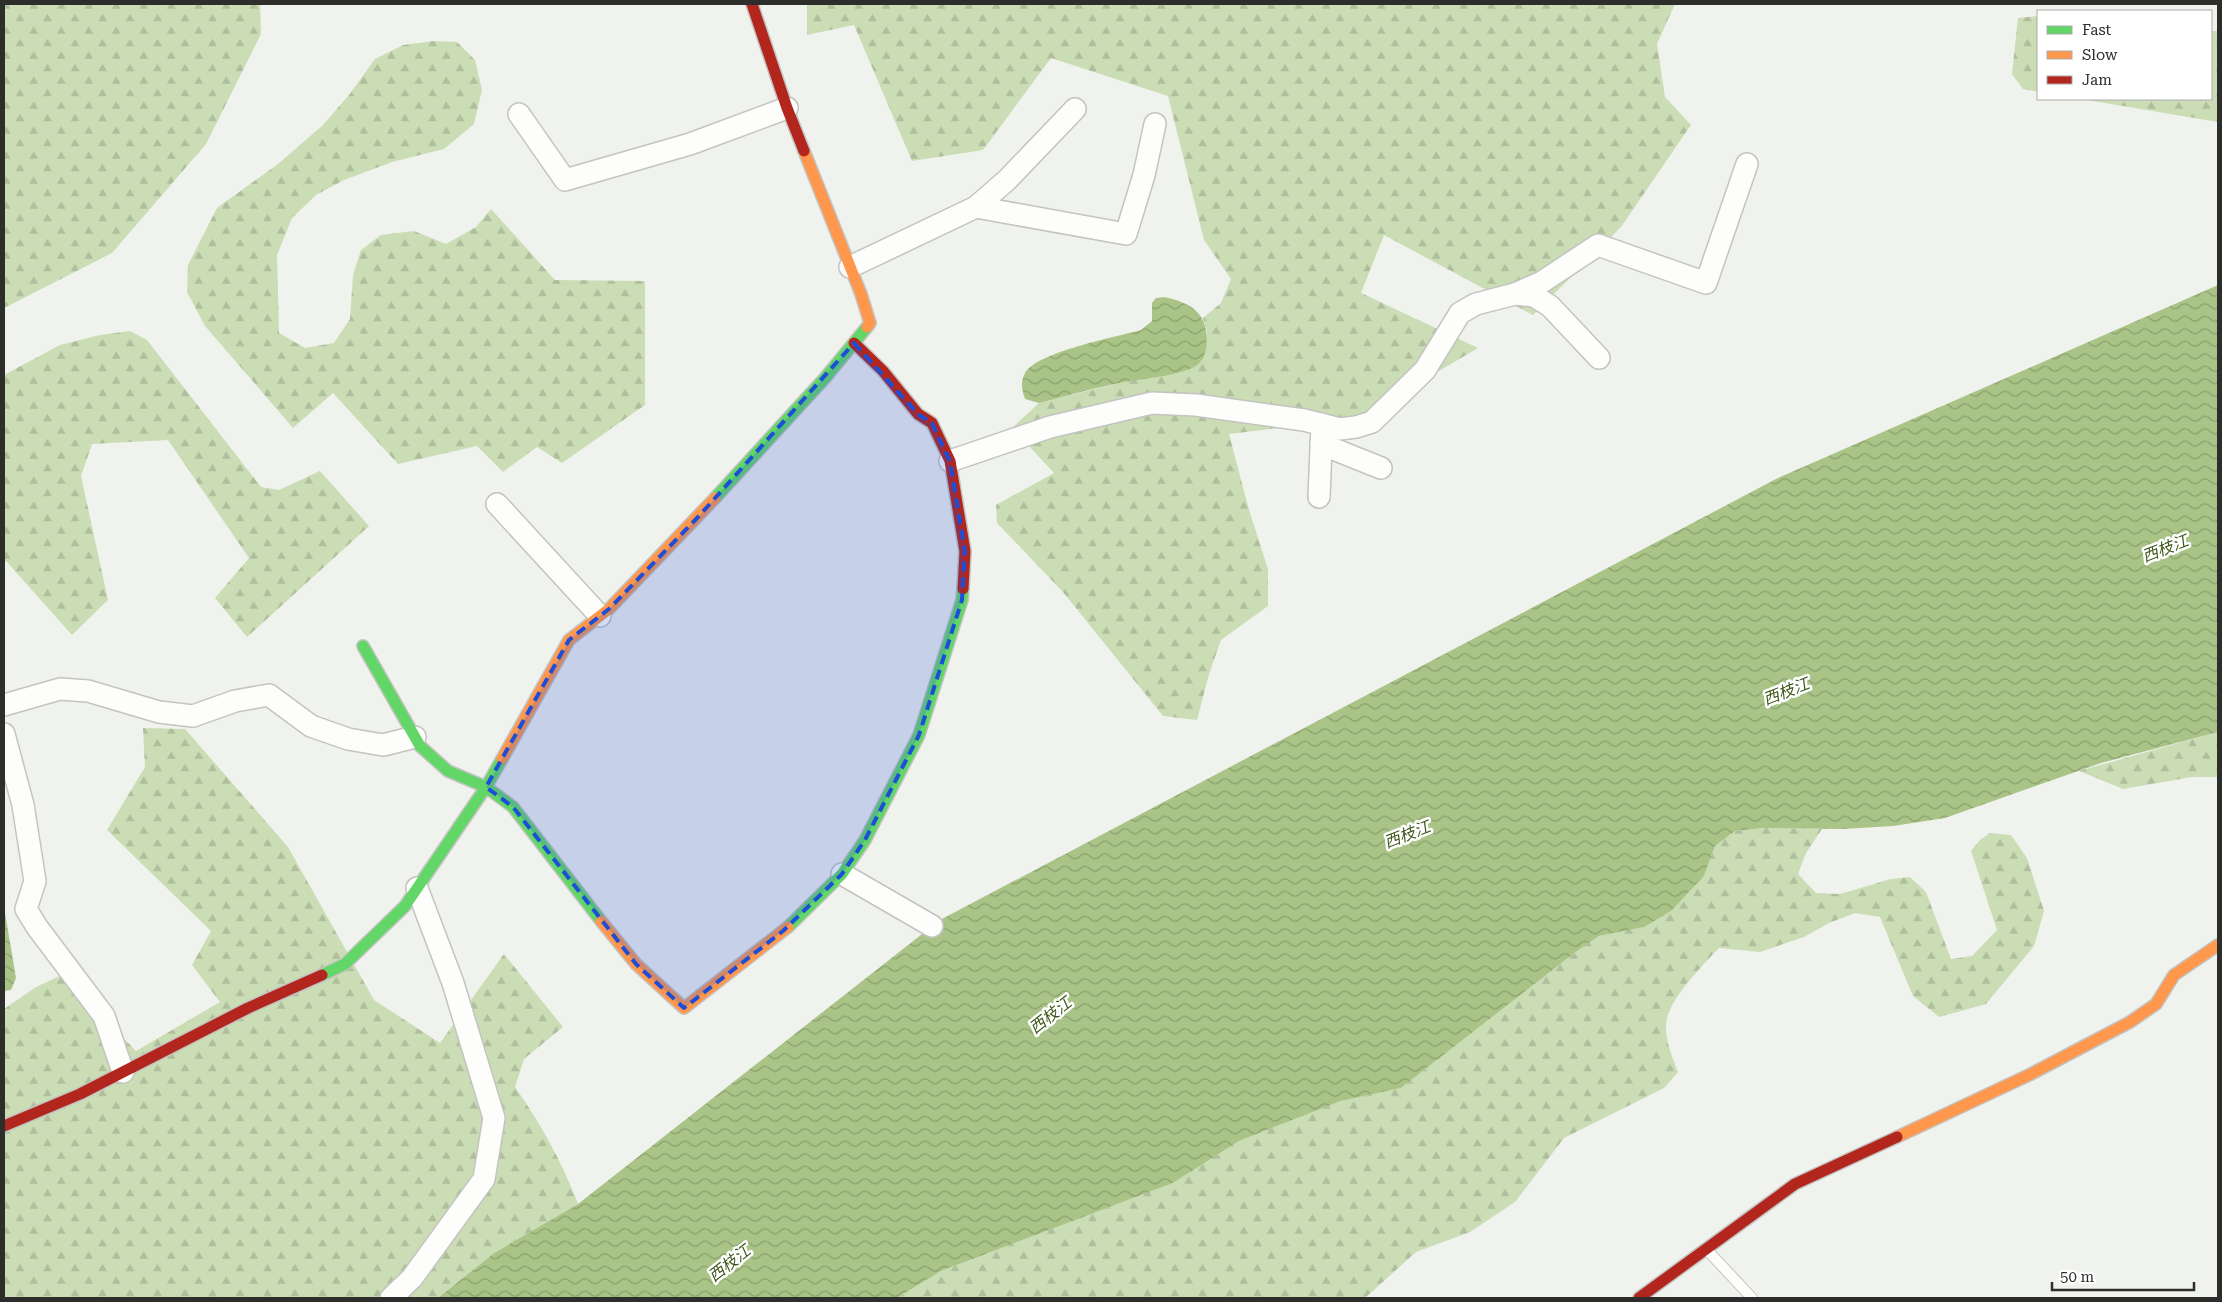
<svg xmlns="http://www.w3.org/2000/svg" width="2222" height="1302" font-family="'Roboto Serif','Noto Sans SC',serif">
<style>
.forest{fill:url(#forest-firs)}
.water{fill:url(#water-waves)}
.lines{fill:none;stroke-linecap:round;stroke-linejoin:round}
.lane-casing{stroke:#c3c4c1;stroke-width:12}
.street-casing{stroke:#c3c4c1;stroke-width:24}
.fast-casing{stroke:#c3c4c1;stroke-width:14}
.slow-casing{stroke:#c3c4c1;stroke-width:14}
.jam-casing{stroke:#c3c4c1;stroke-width:14}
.lane{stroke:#fdfdfc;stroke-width:10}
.street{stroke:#fdfdfc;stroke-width:21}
.fast{stroke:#63d668;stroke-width:11}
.slow{stroke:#ff974d;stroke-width:11}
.jam{stroke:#b3261e;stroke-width:11}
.marked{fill:#1d4ed8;fill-opacity:0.2;stroke:#1d4ed8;stroke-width:4;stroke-dasharray:10 6;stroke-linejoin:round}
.labels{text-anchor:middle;stroke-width:5;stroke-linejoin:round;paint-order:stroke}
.water-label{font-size:16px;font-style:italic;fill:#3d5617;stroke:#fff}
</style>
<defs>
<pattern id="forest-firs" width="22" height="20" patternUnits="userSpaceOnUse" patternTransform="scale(1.25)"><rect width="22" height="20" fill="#cbddb5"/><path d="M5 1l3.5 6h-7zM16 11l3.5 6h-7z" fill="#afbe9c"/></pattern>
<pattern id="water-waves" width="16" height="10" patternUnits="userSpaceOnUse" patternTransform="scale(1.25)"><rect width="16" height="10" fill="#a9c486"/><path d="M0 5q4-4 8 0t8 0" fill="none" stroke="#8aa06e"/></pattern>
</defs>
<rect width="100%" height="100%" fill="#f0f2ee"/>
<g class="forest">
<path d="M4 4H260L261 34 206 144 112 253 4 308Z"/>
<path d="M807 4H1675L1657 44 1665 97 1691 125 1621 227 1533 315 1384 235 1361 293 1478 348 1359 418 1229 434 1249 510 1268 569V606L1221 640 1209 674 1197 720 1163 716 1063 592 997 523 996 505 1054 473 1012 428 1039 403 1123 382 1188 369 1207 333 1203 318 1221 303 1231 279 1204 240 1168 96 1051 58 983 150 912 161 854 25 807 35Z"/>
<path d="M2038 16V92L2023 89 2012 74 2018 18Z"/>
<path d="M2211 31H2218V122L2081 99H2211Z"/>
<path d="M434 41 457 42 475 60 482 90 474 124 444 149 392 162 344 180 316 195 292 218 277 255 279 333 305 348 334 343 350 319 353 275 361 250 381 235 414 231 446 244 476 227 491 209 555 280 645 281V405L562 463 537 447 503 472 477 446 398 464 333 393 293 428 205 326 187 292 188 265 217 208 278 164 323 125 349 95 375 59 403 45Z"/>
<path d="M130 331 147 340 261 487 279 490 320 471 369 526 247 637 215 598 249 558 168 440 92 444 81 476 108 600 72 635 6 561 4 563V375L60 345 100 335Z"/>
<path d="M143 728 185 729 288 847 374 1000 440 1043 504 954 563 1027 524 1059 515 1087C541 1124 562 1162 578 1204L494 1253 438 1298H4V1009L36 987 62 975 136 1051 220 1002 192 965 211 931 107 830 145 767Z"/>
<path d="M2218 732V777H2192L2123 789 2079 771Z"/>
<path d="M1763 828 1822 829 1806 853 1798 874 1816 893 1840 894 1891 879 1910 877 1926 892 1951 959 1972 956 1997 930 1971 851 1980 840 1990 833 2011 835 2027 858 2044 911 2034 946 1986 1004 1939 1017 1913 996 1880 917 1855 913 1829 923 1804 937 1760 952 1719 948C1702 966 1669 999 1666 1023 1665 1040 1672 1057 1678 1072L1664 1088 1564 1138 1515 1202 1470 1232 1416 1252 1365 1298H897L941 1271 1173 1183 1239 1141 1341 1101 1401 1088 1577 951 1599 936 1643 927 1704 876 1715 846 1735 831Z"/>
</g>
<g class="water">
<path d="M2218 285V732L2101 763 1945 818 1893 826 1843 829 1763 828 1735 831 1715 846 1704 876 1671 911 1644 927 1599 936 1577 951 1401 1088 1341 1101 1239 1141 1173 1183 941 1271 897 1298H438L494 1253 578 1204 940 920 1776 479Z"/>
<path d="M1164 297C1182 301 1200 307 1205 326 1208 338 1208 358 1197 365 1181 376 1144 378 1125 382 1096 387 1068 396 1039 403L1025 399C1022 389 1020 383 1025 373 1037 352 1116 337 1141 330L1152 321V303L1156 298Z"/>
<path d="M4 907 16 978 11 990 4 991Z"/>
</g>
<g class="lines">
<g class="lane-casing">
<path id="lane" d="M1707 1250 1752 1298"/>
</g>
<g class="street-casing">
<g id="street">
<path d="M519 114 565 180 690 144 787 108"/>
<path d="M976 207 1126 234 1144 175 1155 124"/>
<path d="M850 267 976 207 1007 180 1075 109"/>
<path d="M1515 294 1534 296 1550 306 1599 358"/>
<path d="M1321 444 1381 468"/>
<path d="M950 461 1050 427 1152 403 1196 405 1304 420 1340 429 1356 427 1372 422 1425 370 1460 313 1476 304 1515 294 1542 282 1598 245 1706 283 1747 164"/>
<path d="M1319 497 1322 424"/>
<path d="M497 504 600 616"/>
<path d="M4 705 60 689 88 691 159 712 193 716 235 701 269 695 311 726 348 739 383 745 415 737"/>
<path d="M4 734 23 805 35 881 26 909 37 927 104 1016 123 1072"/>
<path d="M842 874 932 926"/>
<path d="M391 1298 412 1278 484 1179 494 1118 453 983 417 888"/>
</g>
</g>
<g class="fast-casing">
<g id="fast">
<path d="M715 498 825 378 867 327"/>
<path d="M363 646 420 746 448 771 486 787 513 807 601 921"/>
<path d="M788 927 842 874 865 840 919 735 962 600 963 589"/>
<path d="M322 975 345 964 405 906 486 787 502 759"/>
</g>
</g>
<g class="slow-casing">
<g id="slow">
<path d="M804 151 861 294 870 323 867 327"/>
<path d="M502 759 569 640 609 609 715 498"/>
<path d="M601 921 636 964 684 1008 788 927"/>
<path d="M1897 1137 2031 1074 2130 1022 2156 1004 2174 975 2218 945"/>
</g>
</g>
<g class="jam-casing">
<g id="jam">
<path d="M752 4 787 108 804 151"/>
<path d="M854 343 883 371 918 414 932 423 950 461 965 551 963 589"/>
<path d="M4 1126 80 1094 248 1008 322 975"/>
<path d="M1639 1298 1795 1184 1897 1137"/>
</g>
</g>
<use href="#lane" class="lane"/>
<use href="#street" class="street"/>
<use href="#fast" class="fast"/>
<use href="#slow" class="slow"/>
<use href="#jam" class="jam"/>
</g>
<path class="marked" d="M854 343 918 414 932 423 950 461 965 551 962 600 919 735 865 840 842 874 783 931 684 1008 636 964 513 807 486 787 569 640 609 609 699 516Z"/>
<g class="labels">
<g class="water-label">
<text transform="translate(2165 548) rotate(-21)" y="6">西枝江</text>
<text transform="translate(1786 691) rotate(-21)" y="6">西枝江</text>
<text transform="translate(1407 834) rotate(-21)" y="6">西枝江</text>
<text transform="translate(1050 1015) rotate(-38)" y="6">西枝江</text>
<text transform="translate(729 1263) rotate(-38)" y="6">西枝江</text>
</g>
</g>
<rect width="2222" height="1302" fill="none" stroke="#2d2e2b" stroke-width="10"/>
<rect x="2037" y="10" width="175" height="90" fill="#ffffff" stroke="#ababaa"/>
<rect x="2047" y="26" width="25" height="8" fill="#63d668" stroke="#ababaa"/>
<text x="2082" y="35" font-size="15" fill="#2d2e2b">Fast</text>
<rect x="2047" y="51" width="25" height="8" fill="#ff974d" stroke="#ababaa"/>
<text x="2082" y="60" font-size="15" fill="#2d2e2b">Slow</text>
<rect x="2047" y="76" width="25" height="8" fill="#b3261e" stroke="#ababaa"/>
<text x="2082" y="85" font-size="15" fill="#2d2e2b">Jam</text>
<path d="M2052 1282v8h142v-8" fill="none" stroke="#2d2e2b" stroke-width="2.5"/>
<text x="2060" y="1282" font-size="15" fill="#2d2e2b" stroke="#ffffff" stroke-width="4" paint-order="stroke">50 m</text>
</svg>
